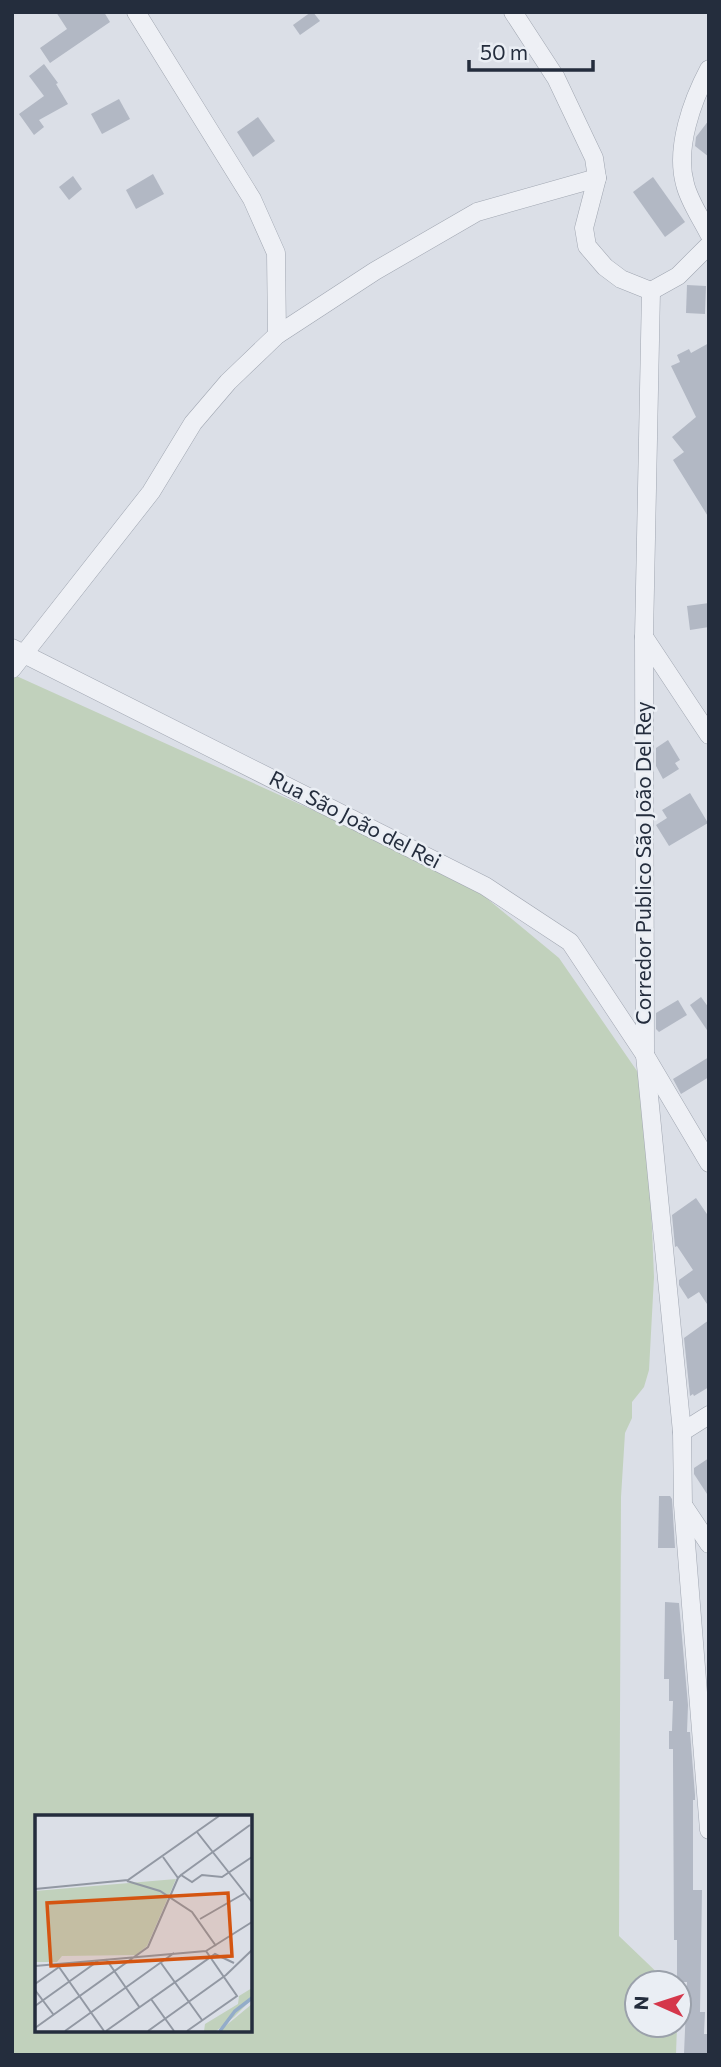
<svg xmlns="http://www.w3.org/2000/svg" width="721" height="2067" font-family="Commissioner,sans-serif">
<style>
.green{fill:#c1d1bc;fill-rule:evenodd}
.building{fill:#b2b8c4}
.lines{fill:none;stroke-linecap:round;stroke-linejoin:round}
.minor-casing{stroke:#a0a6b1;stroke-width:19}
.minor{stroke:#eef0f5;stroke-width:18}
.labels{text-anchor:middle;stroke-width:5;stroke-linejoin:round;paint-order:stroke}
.street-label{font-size:21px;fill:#242d3d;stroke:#eaeef4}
.inset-river{fill:none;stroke:#93acc9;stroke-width:3.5}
.inset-road{fill:none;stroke:#9298a3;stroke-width:2}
.view{fill:#d45511;fill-opacity:0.15;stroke:#d45511;stroke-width:3.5}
.inset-edge{fill:none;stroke:#242d3d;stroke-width:3.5}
</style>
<rect width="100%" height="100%" fill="#dbdfe7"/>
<path class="green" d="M12 674 461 877 559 958 646 1084 654 1277 649 1370 644 1387 632 1402V1418L625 1433 621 1497 619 1936 668 1983H637V2025H677L676 2055H12ZM37 1817H250V2030H37Z"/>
<g class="building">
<path d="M56 12H104L110 22 50 63 40 48 67 29Z"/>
<path d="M311 12H313L320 21 300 35 293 25Z"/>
<path d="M44 64 58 83 56 84 68 104 39 120 44 127 34 135 19 114 44 96 29 76Z"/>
<path d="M119 99 130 119 102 134 91 114Z"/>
<path d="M258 117 275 141 253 157 237 132Z"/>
<path d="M709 120V157L695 146 696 137Z"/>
<path d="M153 174 164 194 136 209 126 190Z"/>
<path d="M73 176 82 189 69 200 59 187Z"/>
<path d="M653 177 685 222 665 237 633 192Z"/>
<path d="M687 285 706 286 705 314 686 313Z"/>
<path d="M709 343V518L673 460 684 452 672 437 696 417 671 366 680 362 677 355 689 349 691 353Z"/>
<path d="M709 603V627L690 630 687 606Z"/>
<path d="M668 740 680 760 675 763 679 769 663 779 656 766V748Z"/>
<path d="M690 793 708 823 669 846 656 825 667 818 662 810Z"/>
<path d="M701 997 709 1008V1033L690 1005Z"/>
<path d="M678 1000 687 1015 659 1032 656 1029V1013Z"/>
<path d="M709 1057V1077L681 1094 673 1079Z"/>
<path d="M696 1198 709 1217V1307L699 1292 688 1299 679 1285V1280L693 1270 677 1246 675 1247 672 1215Z"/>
<path d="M709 1320V1387L694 1396 693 1394 690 1396 684 1338Z"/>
<path d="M709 1458V1497L694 1474V1468Z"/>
<path d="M659 1496H670L672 1499 675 1548H658Z"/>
<path d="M665 1602 679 1603 688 1705 687 1732H690L695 1795V1800H693V1890H702L700 2012H705L704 2034H709L708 2054H684L687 1982H677V1940H674L673 1760V1749H669V1731H672L673 1701H669V1679H664Z"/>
</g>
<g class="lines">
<g class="minor-casing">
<g id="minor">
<path d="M136 12 252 199 276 253 277 335"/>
<path d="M513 12 556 78 594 158 597 178 584 228 587 246 605 267 621 279 651 291"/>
<path d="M709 69C692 101 675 148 685 184 689 201 701 218 709 234"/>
<path d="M651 291 644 637 645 1055 682 1432 683 1505 709 1830"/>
<path d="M651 291 678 276 709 245"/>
<path d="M644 637 709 735"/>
<path d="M12 648 485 886 570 942 645 1055 709 1163"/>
<path d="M12 669 151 492 193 423 228 382 277 335 375 271 477 212 597 178"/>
<path d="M682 1432 709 1415"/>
<path d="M685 1508 709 1544"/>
</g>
</g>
<use href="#minor" class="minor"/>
</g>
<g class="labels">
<g class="street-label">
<text transform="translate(355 820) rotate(27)" y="7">Rua São João del Rei</text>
<text transform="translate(644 863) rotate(-90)" y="7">Corredor Publico São João Del Rey</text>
</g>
</g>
<g transform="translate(35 1815)">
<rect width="217" height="217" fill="#dbdfe7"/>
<path d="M141 64 112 131 101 140 27 141 22 147H0V76ZM217 173V184L199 202 181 216H169L170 209 203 189 204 181ZM217 189V216H186L188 213Z" fill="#c1d1bc"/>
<path class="inset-river" d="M185 216 200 196 217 183"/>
<path class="inset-road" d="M162 17 217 87M128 42 143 63M146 60 215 10M143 63 146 60 157 67 167 60 187 62 217 42M92 66 125 76 157 97 181 131M0 74 93 65 184 1M165 104 210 78M171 136 217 107M71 144 105 193M126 148 167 205M0 151 171 136M24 152 69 216M0 169 24 152M0 175 18 199M116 184 139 216M0 191 63 146M0 213 113 132 143 63M30 216 139 138M71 216 180 139 199 148M113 216 191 160 217 135M152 216 202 181 171 136"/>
<path class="view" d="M193 78 197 141 16 151 12 88Z"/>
<rect width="217" height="217" class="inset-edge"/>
</g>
<rect width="721" height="2067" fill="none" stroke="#242d3d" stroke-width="28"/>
<g transform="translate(658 2004) rotate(273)"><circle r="33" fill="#eaeef4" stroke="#9ba1ab" stroke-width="2"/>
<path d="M0-5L12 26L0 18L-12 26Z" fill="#d5374b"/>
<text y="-10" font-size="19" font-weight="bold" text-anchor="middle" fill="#242d3d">N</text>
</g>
<path d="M469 60v10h124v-10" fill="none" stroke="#242d3d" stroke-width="3.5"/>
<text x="480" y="60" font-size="21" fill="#242d3d" stroke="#eaeef4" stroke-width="5" paint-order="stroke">50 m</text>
</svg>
